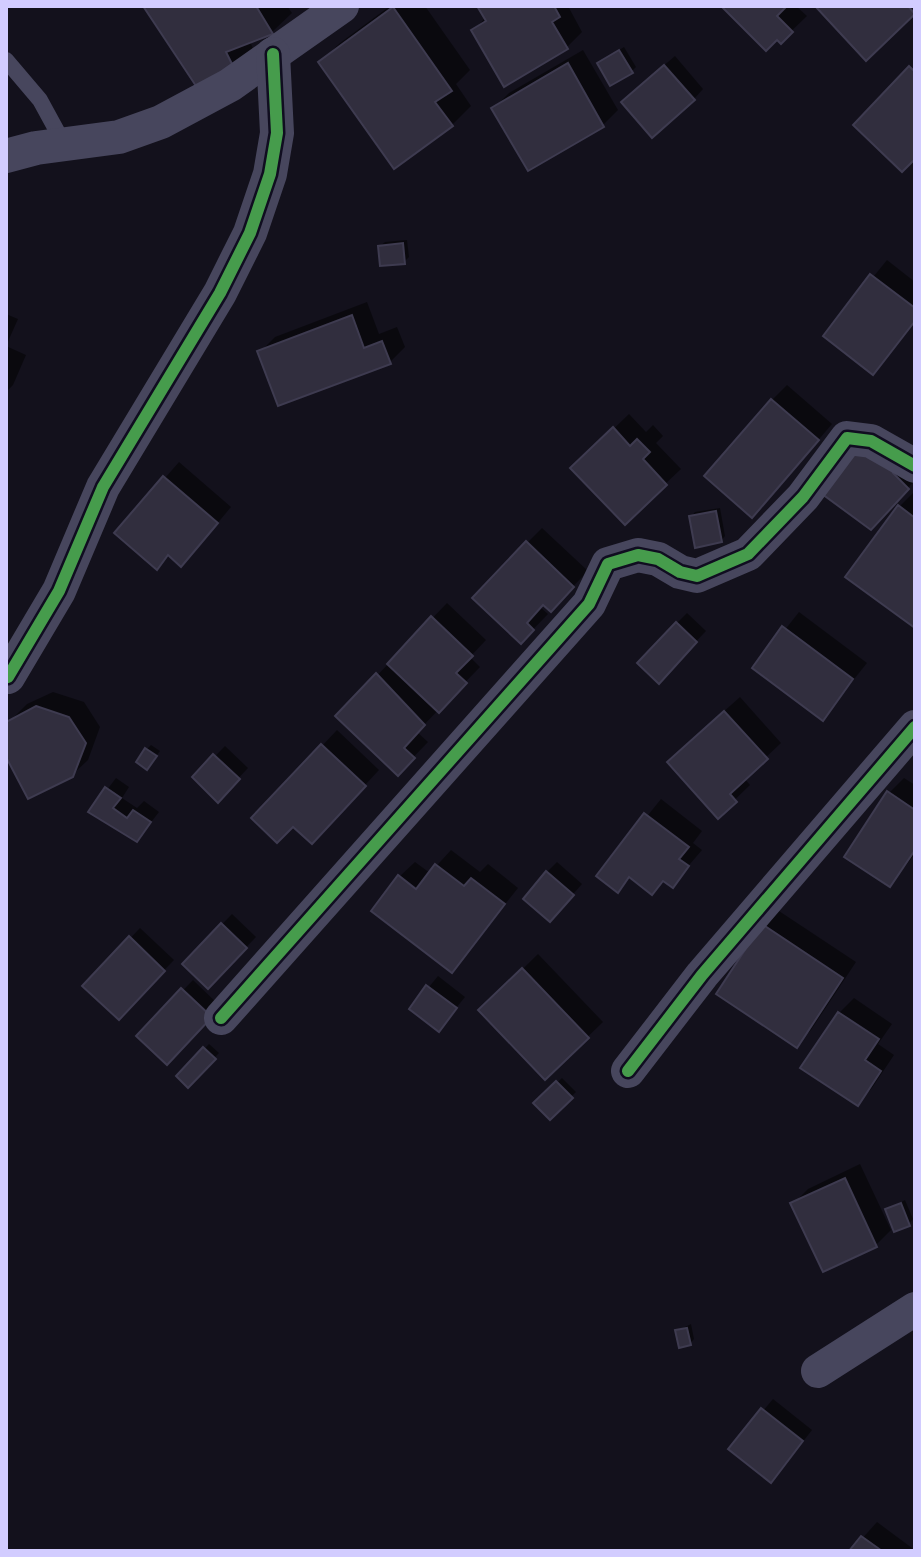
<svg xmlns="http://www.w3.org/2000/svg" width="921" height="1557" font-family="'Work Sans',sans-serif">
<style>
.shadow{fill:#0007}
.building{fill:#312e3e;stroke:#3e3b50;stroke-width:2}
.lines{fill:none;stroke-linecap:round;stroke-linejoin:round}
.service{stroke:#47465d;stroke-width:16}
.minor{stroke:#47465d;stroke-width:34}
.cycleway-casing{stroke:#100d20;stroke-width:17}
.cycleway{stroke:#469c4c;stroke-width:12}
</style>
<rect width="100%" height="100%" fill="#13111c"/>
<g class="shadow">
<path d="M145 6H287L292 13 272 32 250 41 253 49 234 68Z"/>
<path d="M390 6H425L470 70 456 84 471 106 452 125 320 62 340 43Z"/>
<path d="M480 6H568L582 32 567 47 505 84 473 31 486 17Z"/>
<path d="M724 6H796L807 16 781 41Z"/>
<path d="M624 47 636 67 631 72 599 63Z"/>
<path d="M583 50 618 110 603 125 529 168 494 108 509 93Z"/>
<path d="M675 56 703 89 694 99 633 92Z"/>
<path d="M407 240 409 257 404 262 380 246 385 242Z"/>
<path d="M887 260 915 282V322L873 372 826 335Z"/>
<path d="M367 302 379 334 397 327 405 347 390 362 260 352 275 337Z"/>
<path d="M6 314 18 319 6 346 26 355 13 385 6 392Z"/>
<path d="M787 385 832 424 767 500 772 400Z"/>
<path d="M629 414 646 432 653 425 663 436 656 443 681 469 625 522 573 468Z"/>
<path d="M847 454 915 480 886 513Z"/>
<path d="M179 462 231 507 196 549 170 554 157 567 117 533Z"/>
<path d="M914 492H915V626L899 507Z"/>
<path d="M720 508 725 536 721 541 691 517 695 512Z"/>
<path d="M542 528 588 571 551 609 544 603 540 607 548 614 521 642 527 543Z"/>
<path d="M447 603 486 640 470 657 480 667 417 732 428 742 398 773 338 716Z"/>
<path d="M799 612 867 663 823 718 755 668Z"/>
<path d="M687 613 706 631 668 671 677 623Z"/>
<path d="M53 692 84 702 100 727 88 760 72 775 6 753V725L27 704Z"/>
<path d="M740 697 781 743 744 778 750 785 718 816 684 747Z"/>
<path d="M337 730 379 770 326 827 254 818Z"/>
<path d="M151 745 160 751 151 763 147 749Z"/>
<path d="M225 746 248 768 218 800 195 777Z"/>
<path d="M116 778 129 787 122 798 137 808 144 801 159 812 137 840 91 811Z"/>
<path d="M904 778 915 785V854L890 885 889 793Z"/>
<path d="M661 799 702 831 693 843 702 850 672 885 664 879 631 876 617 890 599 876Z"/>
<path d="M451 850 480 872 488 864 518 888 452 970 400 876 415 862 430 873Z"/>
<path d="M557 862 582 884 560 909 547 872Z"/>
<path d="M779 911 856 962 811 1030 796 1045 764 925Z"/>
<path d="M232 914 256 937 208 987 184 964Z"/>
<path d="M140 928 174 960 119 1017 85 986Z"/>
<path d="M538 954 603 1022 546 1077 481 1010Z"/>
<path d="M438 976 465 997 439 1029 411 1009Z"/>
<path d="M193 980 220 1006 139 1036Z"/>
<path d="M854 998 892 1024 878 1044 894 1055 872 1088 858 1103 839 1013Z"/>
<path d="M209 1044 219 1053 188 1085 179 1076Z"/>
<path d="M562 1078 576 1092 550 1117 536 1103Z"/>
<path d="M860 1164 891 1230 876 1245 824 1270 793 1204 808 1189Z"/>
<path d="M905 1200 913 1219 909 1224 887 1210Z"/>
<path d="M691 1324 694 1339 690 1344 677 1331Z"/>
<path d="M773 1399 812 1430 780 1471 731 1449Z"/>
<path d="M877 1522 912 1548 913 1551H851Z"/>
</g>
<g class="building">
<path d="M256 6 273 34 226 52 235 70 200 92 143 6Z"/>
<path d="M477 6H554L560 17 552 22 568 49 504 87 471 30 486 21Z"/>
<path d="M721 6H787L777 16 793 32 781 44 777 40 766 51Z"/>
<path d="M815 6H908L915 14 866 61Z"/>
<path d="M393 7 452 91 435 102 453 126 394 169 318 62Z"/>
<path d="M619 50 633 73 610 86 597 63Z"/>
<path d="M568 63 604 127 528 171 491 108Z"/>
<path d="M664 65 695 100 652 138 621 102Z"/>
<path d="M909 66 915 72V159L902 172 853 125Z"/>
<path d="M403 243 405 264 380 266 378 246Z"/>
<path d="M870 274 915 308V321L873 375 823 336Z"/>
<path d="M352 315 364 348 382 341 391 364 278 406 257 351Z"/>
<path d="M771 399 819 440 752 518 704 476Z"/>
<path d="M613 427 630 446 637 439 650 452 643 459 667 485 625 525 570 468Z"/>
<path d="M845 453 888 458 893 473 909 489 871 530 814 488Z"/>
<path d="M163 476 218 523 181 567 168 555 157 570 114 533Z"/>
<path d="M898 505 915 518V628L845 577Z"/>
<path d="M716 511 722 542 695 548 689 516Z"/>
<path d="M526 541 574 587 551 612 543 605 527 623 534 630 521 644 472 598Z"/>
<path d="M431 616 473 656 456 673 467 683 439 713 387 664Z"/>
<path d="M676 622 697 642 659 684 637 663Z"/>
<path d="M782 626 853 679 823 721 752 668Z"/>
<path d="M376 673 425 725 404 748 415 758 398 776 335 716Z"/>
<path d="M36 706 69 717 86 743 73 777 28 799 6 757V722Z"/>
<path d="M724 711 768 759 730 794 737 802 718 819 667 762Z"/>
<path d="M321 744 366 786 312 844 293 827 277 843 251 818Z"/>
<path d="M145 748 157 756 147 770 136 762Z"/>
<path d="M213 754 240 779 218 803 192 777Z"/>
<path d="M105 787 121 798 113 808 127 818 133 810 151 822 137 842 88 812Z"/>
<path d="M887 791 915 810V850L890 887 844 857Z"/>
<path d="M644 813 689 847 679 859 689 866 673 888 663 881 652 895 629 877 618 893 596 876Z"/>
<path d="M435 864 464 886 471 878 505 904 452 973 371 911 398 875 416 889Z"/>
<path d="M546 871 574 895 550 922 523 899Z"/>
<path d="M221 923 247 948 208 989 182 964Z"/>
<path d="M762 924 843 978 797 1048 716 994Z"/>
<path d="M129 936 165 971 119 1020 82 986Z"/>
<path d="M522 968 589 1038 545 1080 478 1010Z"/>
<path d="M426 985 457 1008 439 1032 409 1009Z"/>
<path d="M181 988 212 1017 167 1065 136 1036Z"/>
<path d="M838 1012 879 1039 865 1060 881 1071 858 1106 800 1068Z"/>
<path d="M203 1047 216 1059 188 1088 176 1076Z"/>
<path d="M556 1081 573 1098 550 1120 533 1103Z"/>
<path d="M845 1178 877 1247 823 1272 790 1203Z"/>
<path d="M901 1203 910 1226 894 1232 885 1209Z"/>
<path d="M687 1328 691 1345 679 1348 675 1330Z"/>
<path d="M761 1408 803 1441 771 1483 728 1449Z"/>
<path d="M861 1536 882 1551H849Z"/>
</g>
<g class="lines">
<path class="service" d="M6 60 40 100 64 144"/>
<g class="minor">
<path d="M6 156 36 148 119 137 161 122 230 85 342 6"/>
<path d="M8 677 59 591 103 487 220 293 250 233 270 174 277 133 273 54"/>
<path d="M221 1018 589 604 608 564 638 555 658 559 680 572 697 576 748 554 803 497 847 438 871 441 915 466"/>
<path d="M628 1071 702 975 915 727"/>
<path d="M818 1371 915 1309"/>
</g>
<g class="cycleway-casing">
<g id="cycleway">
<path d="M8 677 59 591 103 487 220 293 250 233 270 174 277 133 273 54"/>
<path d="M221 1018 589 604 608 564 638 555 658 559 680 572 697 576 748 554 803 497 847 438 871 441 915 466"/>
<path d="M628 1071 702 975 915 727"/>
</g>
</g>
<use href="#cycleway" class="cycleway"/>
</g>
<rect width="921" height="1557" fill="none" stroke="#d2ccff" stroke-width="16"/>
</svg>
